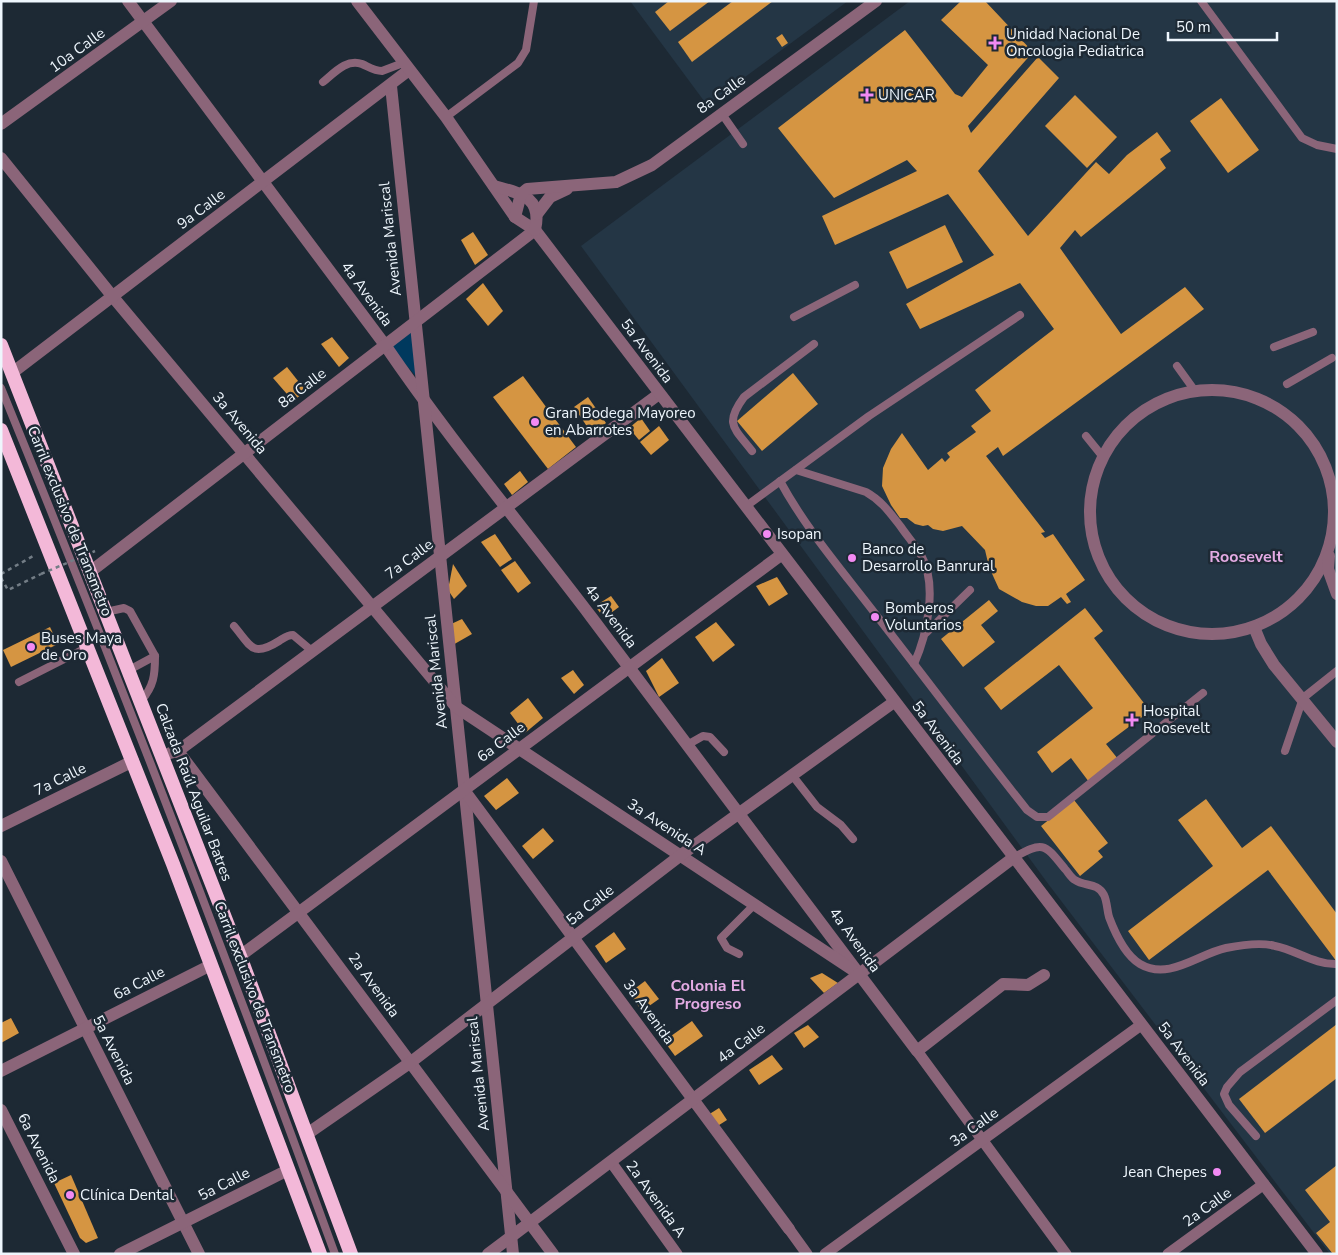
<svg xmlns="http://www.w3.org/2000/svg" width="1338" height="1255" font-family="'Nunito Sans',sans-serif">
<style>
.built{fill:#243645}
.green{fill:#00395e}
.building{fill:#d59542}
.lines{fill:none;stroke-linecap:round;stroke-linejoin:round}
.path{stroke:#737d86;stroke-width:2.5;stroke-dasharray:4 4;stroke-linecap:butt}
.service{stroke:#8b6579;stroke-width:8}
.pedestrian{stroke:#8b6579;stroke-width:11}
.minor{stroke:#8b6579;stroke-width:12}
.tertiary{stroke:#8b6579;stroke-width:12}
.trunk{stroke:#f3b8d8;stroke-width:14}
.path-bridge{stroke:#737d86;stroke-width:2.5;stroke-dasharray:4 4;stroke-linecap:butt}
.poi-dot{fill:#f28af3;stroke:#1d2934;stroke-width:2}
.labels{text-anchor:middle;stroke-width:5;stroke-linejoin:round;paint-order:stroke}
.poi-label{font-size:15px;fill:#eef6fd;stroke:#1d2934;text-anchor:start}
.street-label{font-size:15px;fill:#eef6fd;stroke:#1d2934}
.neighbourhood-label{font-size:16px;font-weight:bold;fill:#e4abe4;stroke:#1d2934}
</style>
<rect width="100%" height="100%" fill="#1d2934"/>
<g class="built">
<path d="M630 1H848L707 105Z"/>
<path d="M910 1H1337V1254H1330L1049 885 581 246Z"/>
</g>
<path class="green" d="M417 327 423 384 389 346Z"/>
<g class="building">
<path d="M669 1H710L670 31 655 12Z"/>
<path d="M733 1H773L692 62 678 42Z"/>
<path d="M961 1H985L1033 52 968 126 971 133 1038 57 1059 78 978 171 1028 236 1096 162 1109 174 1127 155 1157 132 1171 151 1160 159 1166 168 1081 237 1075 230 1060 248 1121 334 1185 287 1204 309 1003 456 998 447 986 456 1045 532 1041 533 1045 538 1053 534 1085 580 1066 594 1071 602 1067 604 1061 597 1048 606H1036L1022 602 999 589 989 567 985 550 962 526 943 531 933 529 928 525 923 526 915 524 907 518H900L891 505 882 486 883 468 891 449 902 433 928 470 942 458 945 462 950 457 947 453 976 432 971 426 991 411 975 390 1054 329 1020 283 920 329 906 304 994 255 948 194 835 245 822 216 917 171 907 160 834 198 778 128 905 30 955 94 962 97 988 65 941 20Z"/>
<path d="M782 34 788 43 782 47 776 38Z"/>
<path d="M1075 95 1117 137 1087 168 1045 126Z"/>
<path d="M1221 98 1259 150 1228 173 1190 121Z"/>
<path d="M945 225 963 262 907 289 889 252Z"/>
<path d="M473 232 488 255 475 265 461 240Z"/>
<path d="M483 283 503 311 488 326 466 299Z"/>
<path d="M332 337 349 358 339 367 321 344Z"/>
<path d="M287 367 306 391 293 401 273 378Z"/>
<path d="M793 373 818 404 762 451 737 421Z"/>
<path d="M523 376 576 447 548 469 493 397Z"/>
<path d="M588 397 606 423 592 434 574 407Z"/>
<path d="M641 418 650 431 639 440 629 428Z"/>
<path d="M659 426 669 440 651 455 640 442Z"/>
<path d="M520 471 528 482 512 495 504 484Z"/>
<path d="M495 534 512 559 500 567 481 542Z"/>
<path d="M515 561 531 583 518 593 501 570Z"/>
<path d="M453 564 467 586 454 599 448 590Z"/>
<path d="M777 577 788 594 769 606 756 586Z"/>
<path d="M611 596 619 607 604 618 595 606Z"/>
<path d="M989 600 998 611 981 625 995 642 963 667 941 639Z"/>
<path d="M1085 608 1103 631 1094 638 1150 711 1106 744 1118 759 1089 782 1071 758 1052 773 1037 752 1093 708 1059 665 1001 710 984 688Z"/>
<path d="M462 619 472 634 451 646 449 625Z"/>
<path d="M716 622 735 645 713 662 695 637Z"/>
<path d="M50 627 58 644 11 667 3 650Z"/>
<path d="M662 658 679 683 659 697 646 671Z"/>
<path d="M573 670 584 685 574 694 561 678Z"/>
<path d="M528 698 543 718 525 733 510 713Z"/>
<path d="M507 778 519 793 496 810 484 796Z"/>
<path d="M1206 799 1242 848 1271 826 1337 914V962L1268 870 1149 960 1128 931 1213 866 1178 820Z"/>
<path d="M1074 800 1108 843 1098 851 1103 857 1080 876 1041 826Z"/>
<path d="M543 828 554 841 533 859 522 846Z"/>
<path d="M614 932 626 949 606 963 595 946Z"/>
<path d="M822 973 838 983 824 993 810 978Z"/>
<path d="M645 981 659 999 642 1011 629 993Z"/>
<path d="M11 1018 19 1033 1 1043V1023Z"/>
<path d="M692 1021 703 1036 675 1056 664 1041Z"/>
<path d="M1337 1024V1078L1265 1133 1239 1099Z"/>
<path d="M808 1025 819 1037 804 1048 794 1033Z"/>
<path d="M772 1055 783 1069 759 1085 749 1070Z"/>
<path d="M719 1108 727 1120 716 1127 708 1115Z"/>
<path d="M1337 1165V1254H1333L1316 1233 1330 1222 1305 1190Z"/>
<path d="M71 1175 98 1238 86 1243 80 1238 54 1183Z"/>
</g>
<g class="lines">
<g class="path">
<path d="M1 574 35 555"/>
<path d="M1 578 8 590 41 574"/>
</g>
<g class="service">
<path d="M1201 1 1302 138 1317 145 1337 149"/>
<path d="M323 82C334 73 347 58 362 64 369 67 374 71 382 71L403 63"/>
<path d="M722 114 743 144"/>
<path d="M446 117 518 63 526 50 534 1"/>
<path d="M794 317 855 285"/>
<path d="M1274 347 1313 332"/>
<path d="M1177 366 1195 391"/>
<path d="M1287 384 1332 358"/>
<path d="M1 388C118 674 229 963 335 1254"/>
<path d="M1086 436 1103 457"/>
<path d="M752 451C734 428 724 424 744 397L814 344"/>
<path d="M796 470 866 492C882 501 890 513 901 527 907 536 916 546 921 555 938 585 927 635 914 664"/>
<path d="M780 481C807 531 846 575 880 620 929 683 977 747 1027 810L1037 817H1048L1203 693"/>
<path d="M745 507 869 416 1020 315"/>
<path d="M106 612 124 608 130 611 155 656 129 670"/>
<path d="M234 626C251 646 252 658 279 641 284 638 287 635 293 635L312 651"/>
<path d="M926 633 970 590"/>
<path d="M19 682 88 647"/>
<path d="M141 701C154 686 155 675 155 656"/>
<path d="M687 745 703 736 710 737 724 752"/>
<path d="M1285 751 1303 698 1337 671"/>
<path d="M792 775 817 807 841 825 853 839"/>
<path d="M1013 858C1044 841 1044 843 1065 869 1068 872 1071 878 1075 880 1085 887 1097 882 1104 895 1107 901 1107 910 1109 917 1115 933 1125 955 1140 964 1169 981 1198 954 1226 948 1241 945 1261 942 1275 946 1296 950 1315 965 1337 964"/>
<path d="M739 954 727 948 721 938 754 905"/>
<path d="M1256 1136 1229 1105 1224 1094 1227 1087 1240 1072 1337 1000"/>
</g>
<g class="pedestrian">
<path d="M917 1051 1066 1254"/>
<path d="M611 1162 677 1254"/>
<path d="M789 1229 807 1254"/>
<path d="M825 1254 1141 1025"/>
<path d="M1168 1254 1264 1184"/>
</g>
<g class="minor">
<path d="M128 1 385 345C449 439 523 527 592 618 701 761 808 907 917 1051L1003 984 1028 985 1044 975"/>
<path d="M391 86 513 1254"/>
<path d="M1 124 171 1"/>
<path d="M1 158 113 297 456 707 853 970"/>
<path d="M12 373 409 70"/>
<circle cx="1212" cy="512" r="122"/>
<path d="M1329 556 1328 569 1337 594"/>
<path d="M90 572 535 230"/>
<path d="M1254 627 1261 644 1274 665 1337 742"/>
<path d="M178 751 553 1254"/>
<path d="M170 753 178 751 659 394"/>
<path d="M464 790 789 1229"/>
<path d="M1 826 133 761"/>
<path d="M1 861 199 1254"/>
<path d="M240 956 781 555"/>
<path d="M307 1134 411 1062 681 855 894 702"/>
<path d="M120 1254 288 1170"/>
<path d="M488 1254 1013 858"/>
</g>
<g class="tertiary">
<path d="M357 1 446 117 515 217 535 230 1317 1254"/>
<path d="M494 186C519 193 543 196 535 230"/>
<path d="M537 214 550 197 567 189"/>
<path d="M515 217 521 194 527 189 616 182 652 165 876 1"/>
<path d="M1 1071 211 965"/>
<path d="M1 1110 74 1254"/>
</g>
<g class="trunk">
<path d="M1 345 240 956 351 1254"/>
<path d="M1 430 173 864 320 1254"/>
</g>
<path class="path-bridge" d="M41 574 95 551"/>
</g>
<g class="poi-dot">
<path d="M992.5 35.5h5v5h5v5h-5v5h-5v-5h-5v-5h5z"/>
<path d="M864.5 87.5h5v5h5v5h-5v5h-5v-5h-5v-5h5z"/>
<circle cx="535" cy="422" r="5"/>
<circle cx="767" cy="534" r="5"/>
<circle cx="852" cy="558" r="5"/>
<circle cx="875" cy="617" r="5"/>
<circle cx="31" cy="647" r="5"/>
<path d="M1129.5 712.5h5v5h5v5h-5v5h-5v-5h-5v-5h5z"/>
<circle cx="1217" cy="1172" r="5"/>
<circle cx="70" cy="1195" r="5"/>
</g>
<g class="labels">
<g class="poi-label">
<text x="1006" y="39">Unidad Nacional De<tspan x="1006" dy="17">Oncologia Pediatrica</tspan></text>
<text x="878" y="100">UNICAR</text>
<text x="545" y="418">Gran Bodega Mayoreo<tspan x="545" dy="17">en Abarrotes</tspan></text>
<text x="777" y="539">Isopan</text>
<text x="862" y="554">Banco de<tspan x="862" dy="17">Desarrollo Banrural</tspan></text>
<text x="885" y="613">Bomberos<tspan x="885" dy="17">Voluntarios</tspan></text>
<text x="41" y="643">Buses Maya<tspan x="41" dy="17">de Oro</tspan></text>
<text x="1143" y="716">Hospital<tspan x="1143" dy="17">Roosevelt</tspan></text>
<text x="1207" y="1177" text-anchor="end">Jean Chepes</text>
<text x="80" y="1200">Clínica Dental</text>
</g>
<g class="street-label">
<text transform="translate(77 50) rotate(-36)" y="5">10a Calle</text>
<text transform="translate(721 94) rotate(-36)" y="5">8a Calle</text>
<text transform="translate(201 209) rotate(-37)" y="5">9a Calle</text>
<text transform="translate(390 239) rotate(-96)" y="5">Avenida Mariscal</text>
<text transform="translate(367 294) rotate(54)" y="5">4a Avenida</text>
<text transform="translate(647 351) rotate(53)" y="5">5a Avenida</text>
<text transform="translate(302 388) rotate(-37)" y="5">8a Calle</text>
<text transform="translate(240 423) rotate(50)" y="5">3a Avenida</text>
<text transform="translate(70 521) rotate(68)" y="5">Carril exclusivo de Transmetro</text>
<text transform="translate(409 559) rotate(-37)" y="5">7a Calle</text>
<text transform="translate(611 616) rotate(53)" y="5">4a Avenida</text>
<text transform="translate(436 672) rotate(-96)" y="5">Avenida Mariscal</text>
<text transform="translate(938 733) rotate(53)" y="5">5a Avenida</text>
<text transform="translate(501 742) rotate(-37)" y="5">6a Calle</text>
<text transform="translate(60 779) rotate(-26)" y="5">7a Calle</text>
<text transform="translate(194 792) rotate(69)" y="5">Calzada Raúl Aguilar Batres</text>
<text transform="translate(667 827) rotate(33)" y="5">3a Avenida A</text>
<text transform="translate(590 905) rotate(-38)" y="5">5a Calle</text>
<text transform="translate(855 940) rotate(54)" y="5">4a Avenida</text>
<text transform="translate(139 983) rotate(-27)" y="5">6a Calle</text>
<text transform="translate(374 985) rotate(54)" y="5">2a Avenida</text>
<text transform="translate(255 997) rotate(69)" y="5">Carril exclusivo de Transmetro</text>
<text transform="translate(649 1012) rotate(54)" y="5">3a Avenida</text>
<text transform="translate(741 1043) rotate(-37)" y="5">4a Calle</text>
<text transform="translate(114 1050) rotate(63)" y="5">5a Avenida</text>
<text transform="translate(1184 1054) rotate(53)" y="5">5a Avenida</text>
<text transform="translate(478 1074) rotate(-96)" y="5">Avenida Mariscal</text>
<text transform="translate(974 1127) rotate(-36)" y="5">3a Calle</text>
<text transform="translate(39 1148) rotate(63)" y="5">6a Avenida</text>
<text transform="translate(224 1184) rotate(-27)" y="5">5a Calle</text>
<text transform="translate(656 1199) rotate(54)" y="5">2a Avenida A</text>
<text transform="translate(1207 1207) rotate(-36)" y="5">2a Calle</text>
</g>
<g class="neighbourhood-label">
<text x="1246" y="562">Roosevelt</text>
<text x="708" y="991">Colonia El<tspan x="708" dy="18">Progreso</tspan></text>
</g>
</g>
<rect width="1338" height="1255" fill="none" stroke="#eef6fd" stroke-width="5"/>
<path d="M1168 32v8h109v-8" fill="none" stroke="#eef6fd" stroke-width="2.5"/>
<text x="1176" y="32" font-size="15" fill="#eef6fd" stroke="#1d2934" stroke-width="4" paint-order="stroke">50 m</text>
</svg>
